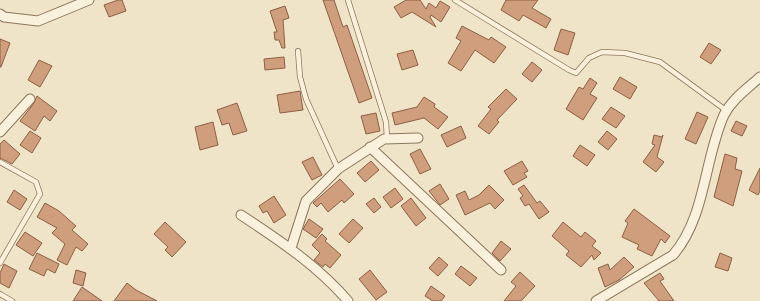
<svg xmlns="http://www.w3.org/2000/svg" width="760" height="301" font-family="Literata,serif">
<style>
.building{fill:#cf9f7d;stroke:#8d5f41}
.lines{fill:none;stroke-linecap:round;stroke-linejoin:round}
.lane-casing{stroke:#8d765c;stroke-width:6}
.street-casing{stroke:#8d765c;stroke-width:11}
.lane{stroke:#faf1dc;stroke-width:4.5}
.street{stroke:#faf1dc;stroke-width:9}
</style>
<rect width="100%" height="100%" fill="#f0e4c8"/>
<g class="building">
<path d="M118 0H122L126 11 109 17 104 5Z"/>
<path d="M323 0H334L343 27 347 25 372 98 359 103Z"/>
<path d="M406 0H420L426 9 429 3 436 8 440 1 450 7 441 22 431 15 430 17 436 27 412 12 401 18 394 7Z"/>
<path d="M506 0H538L532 8 551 19 546 28 523 15 519 21 501 10Z"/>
<path d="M285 6 289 18 283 20 285 48H282L279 40H275L274 32H277L270 11Z"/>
<path d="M462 26 489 40 491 37 506 47 494 63 475 50 461 71 448 63 461 41 456 38Z"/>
<path d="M561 29 575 33 568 55 554 50Z"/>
<path d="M0 39 10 43 1 67H0Z"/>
<path d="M709 43 721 50 711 64 700 57Z"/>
<path d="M413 50 418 65 402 70 397 54Z"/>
<path d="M284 57 285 68 265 70 264 59Z"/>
<path d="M39 60 52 66 40 87 28 80Z"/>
<path d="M532 62 542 70 532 82 522 74Z"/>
<path d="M620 77 637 87 630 99 613 89Z"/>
<path d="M590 78 597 83 590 94 597 98 583 120 566 109 579 87 583 89Z"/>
<path d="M506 89 517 99 497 120 499 122 489 134 478 126 491 109 488 107Z"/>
<path d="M300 91 303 110 280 113 277 95Z"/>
<path d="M37 96 57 111 50 121 44 116 35 131 20 121 34 103Z"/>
<path d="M424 97 435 104 434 107 448 117 438 129 424 118 395 125 392 113 417 107Z"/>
<path d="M237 103 247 131 233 135 229 123 222 125 217 110Z"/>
<path d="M611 107 625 116 616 128 602 119Z"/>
<path d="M697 112 708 117 696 144 685 139Z"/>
<path d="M376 113 380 131 366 134 361 116Z"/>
<path d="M736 121 747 126 742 136 731 131Z"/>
<path d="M213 122 218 145 200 150 195 127Z"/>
<path d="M461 126 466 138 447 147 441 135Z"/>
<path d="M30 131 41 138 32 153 20 145Z"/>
<path d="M607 131 617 139 608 150 598 142Z"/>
<path d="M654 135 662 137 663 135 657 157 664 162 656 172 643 162 655 145 652 144Z"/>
<path d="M4 140 20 154 12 164 0 158V144Z"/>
<path d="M580 145 595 155 587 166 573 156Z"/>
<path d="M420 149 431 169 420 174 410 154Z"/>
<path d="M725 154 737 158 735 169 742 171 733 206 714 197Z"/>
<path d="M313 157 322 175 312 180 302 162Z"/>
<path d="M371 161 379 170 365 182 357 173Z"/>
<path d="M522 161 528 171 524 173 527 177 513 185 504 171Z"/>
<path d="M760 168V191L758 195 749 190Z"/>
<path d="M340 179 354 194 344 203 342 200 328 212 321 203 317 207 313 203Z"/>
<path d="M440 184 449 199 440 205 429 191Z"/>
<path d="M489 185 504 200 495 209 490 203 465 215 456 195 465 191 469 200 479 195Z"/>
<path d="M524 185 537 203 540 201 549 212 539 219 529 204 525 206 520 198 523 196 518 189Z"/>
<path d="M395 188 403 199 391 208 383 197Z"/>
<path d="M14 190 27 199 20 210 7 202Z"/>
<path d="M274 196 286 215 274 223 267 211 263 213 259 206Z"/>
<path d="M374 198 381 207 374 213 366 204Z"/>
<path d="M411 198 426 218 416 226 401 206Z"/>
<path d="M45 203 59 211 76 226 72 230 88 244 82 251 76 247 67 265 57 260 65 244 52 233 57 228 37 217Z"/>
<path d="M634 209 670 236 665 243 661 239 652 256 637 249 639 245 622 237 628 223 625 221Z"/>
<path d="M309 219 323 229 316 238 303 229Z"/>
<path d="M353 219 363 228 349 243 339 234Z"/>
<path d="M165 222 186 242 172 257 165 250 168 247 154 234Z"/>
<path d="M563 222 581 237 585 232 596 241 592 246 601 253 594 260 592 255 581 267 566 255 569 251 552 236Z"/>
<path d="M25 232 42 243 33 256 16 245Z"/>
<path d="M322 234 327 239 325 241 341 255 330 268 325 264 323 267 314 260 320 253 312 245Z"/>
<path d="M501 241 511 249 500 261 492 253Z"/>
<path d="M37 253 59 264 55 273 47 269 44 276 29 269Z"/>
<path d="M720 253 732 258 728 271 715 267Z"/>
<path d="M439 257 448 265 438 276 429 268Z"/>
<path d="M624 257 634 267 619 280 605 287 598 268 608 264 610 270Z"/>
<path d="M4 264 17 271 9 288 0 283V273Z"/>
<path d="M461 266 477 278 470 286 455 274Z"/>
<path d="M76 270 86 273 83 286 73 283Z"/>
<path d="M370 270 387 292 376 300 359 279Z"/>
<path d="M520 272 535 286 521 301H504L516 286 511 282Z"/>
<path d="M660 273 664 279 660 281 674 301H659L644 283Z"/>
<path d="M127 283 136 290 157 301H114Z"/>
<path d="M431 286 445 296 441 301H433L425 296Z"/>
<path d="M82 287 102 301H73Z"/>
</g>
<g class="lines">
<g class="lane-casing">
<g id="lane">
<path d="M348 0 386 122 387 138"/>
<path d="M455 0 569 70 576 73 589 58 602 52 625 53 660 62 727 111"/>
<path d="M298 51 300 77 306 99 338 169"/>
<path d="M0 162 36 182 40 194 0 263"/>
<path d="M0 294 12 301"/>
</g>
</g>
<g class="street-casing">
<g id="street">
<path d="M0 14 4 17 38 21 89 0"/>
<path d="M0 132 30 99"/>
<path d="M370 147 501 270"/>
<path d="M241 215C279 240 318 266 348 301"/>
<path d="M291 248 306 201 338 169 384 139 418 138"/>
<path d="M596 301 673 255C706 217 704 159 724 115 732 99 747 89 760 77"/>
</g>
</g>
<use href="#lane" class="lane"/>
<use href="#street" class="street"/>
</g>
</svg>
